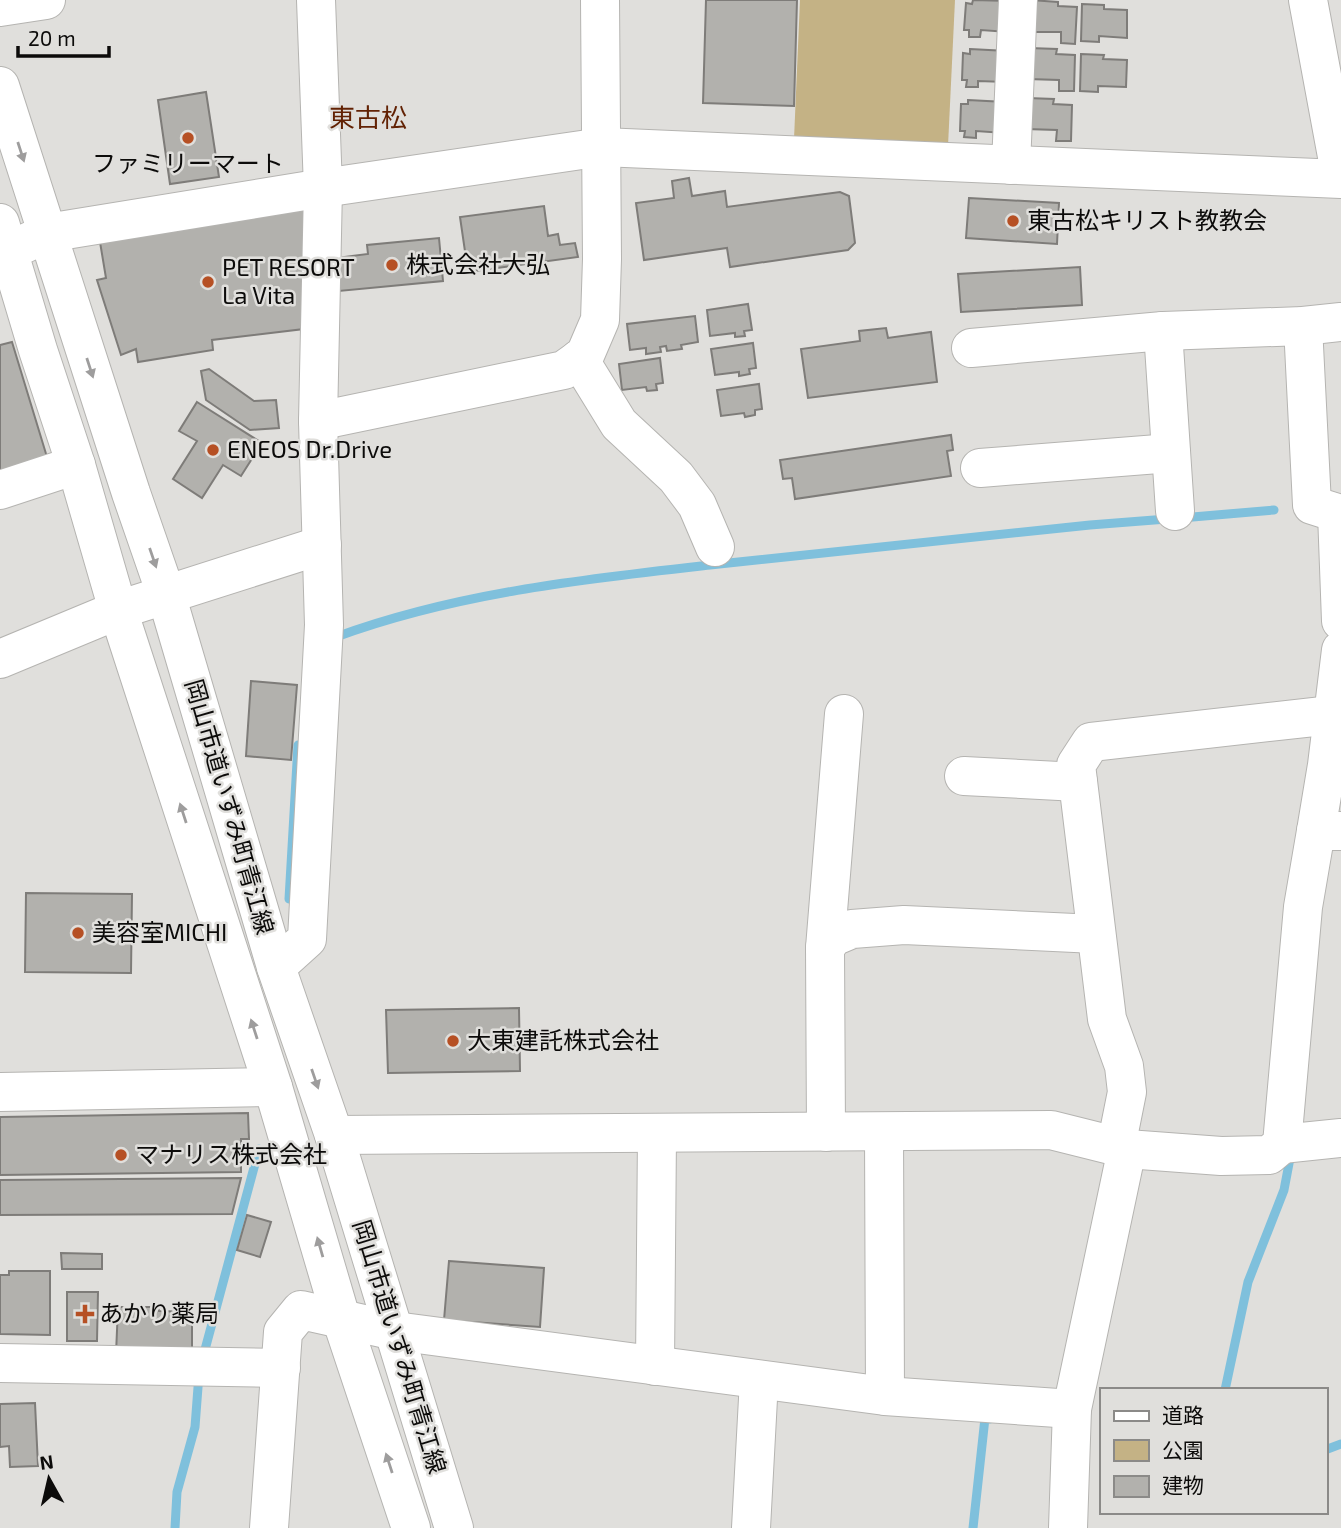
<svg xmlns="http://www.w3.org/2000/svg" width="1341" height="1528" font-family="'Exo 2','Noto Sans JP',sans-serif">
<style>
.green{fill:#c4b285}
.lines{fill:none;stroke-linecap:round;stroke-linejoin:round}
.stream{stroke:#7fc0dc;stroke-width:9}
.building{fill:#b2b1ad;stroke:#7e7c79;stroke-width:2}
.minor-casing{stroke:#b5b4b1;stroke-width:40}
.minor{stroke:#fff;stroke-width:38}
.oneway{fill:#9e9d9d}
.poi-dot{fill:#b65024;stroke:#e0dfdc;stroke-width:2.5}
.labels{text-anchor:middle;stroke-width:5;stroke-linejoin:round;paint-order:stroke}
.poi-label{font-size:24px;fill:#0c0b0a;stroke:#e0dfdc;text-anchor:start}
.street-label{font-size:24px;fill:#0c0b0a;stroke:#e0dfdc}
.neighbourhood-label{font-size:26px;fill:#622204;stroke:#e0dfdc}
</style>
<rect width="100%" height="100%" fill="#e0dfdc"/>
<path class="green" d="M800 0H955L948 146 794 139Z"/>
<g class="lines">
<g class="stream">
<path d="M1181 518 1274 510"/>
<path d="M336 637C455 593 585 579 710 565 837 551 964 538 1090 525L1167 519"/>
<path d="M289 899 298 745"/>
<path d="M203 1357 259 1149"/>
<path d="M1225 1390 1248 1282 1284 1190 1291 1153"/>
<path d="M1325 1450 1341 1444"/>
<path d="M175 1528 177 1492 195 1427 199 1374"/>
<path d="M973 1528 985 1418 990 1419"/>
</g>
</g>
<g class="building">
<path d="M706 0H797L794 106 703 103Z"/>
<path d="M973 0 1010 1 1008 32 981 30 980 37H969V30H964L966 3 972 4Z"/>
<path d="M1031 0 1058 2V6L1077 7 1075 44 1061 43V32H1030Z"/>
<path d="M1082 4 1104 5V9L1127 10V38L1099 36V42L1081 41Z"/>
<path d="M1029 48 1057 49 1056 54 1075 55 1074 91H1059V80L1028 79Z"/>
<path d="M970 49 1007 51 1006 82 978 81V87H966L967 80H962L963 53 970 54Z"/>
<path d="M1081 54 1104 55 1103 59 1127 60 1126 87 1098 86V92L1080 91Z"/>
<path d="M206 92 219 177 170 184 158 100Z"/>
<path d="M1027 98 1054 99 1053 104 1072 105 1071 141H1056L1057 130 1026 129Z"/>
<path d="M968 100 1005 102 1004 133 976 131V138L964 137 965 131H960L961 104H968Z"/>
<path d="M689 178 692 196 725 191 727 207 840 192 849 196 855 243 848 250 730 267 727 248 644 260 636 203 674 198 672 181Z"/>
<path d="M969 198 1059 203 1057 244 966 238Z"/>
<path d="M310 205 312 328 212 340 213 350 138 362 136 349 121 355 97 280 106 278 99 236Z"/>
<path d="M544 206 548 236 558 234 560 245 575 243 578 257 468 272 460 217Z"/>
<path d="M439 238 443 281 339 291 336 258 368 254 367 245Z"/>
<path d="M1080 267 1082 305 961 312 958 274Z"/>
<path d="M748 304 752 330 744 331 745 336 735 337V333L710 336 707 310Z"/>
<path d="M695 316 698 342 681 345 682 349 667 351 666 346 660 347 661 352 646 354V348L630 350 627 324Z"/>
<path d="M886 328 888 338 931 332 937 382 808 398 801 349 860 341 859 331Z"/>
<path d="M12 342 47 457 0 471V345Z"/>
<path d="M753 343 756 368 749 369 750 374 739 376V372L715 375 711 349Z"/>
<path d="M660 358 663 383 656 384 657 390 647 391 646 387 622 390 619 364Z"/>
<path d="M209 369 254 401 276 400 279 428 250 430 206 400 201 371Z"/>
<path d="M759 384 762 409 755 410V415L745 417 744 413 721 416 717 390Z"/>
<path d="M197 402 262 443 241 476 223 465 202 498 173 479 197 441 179 431Z"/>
<path d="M951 435 953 450 947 451 951 476 795 499 792 478 783 479 780 460Z"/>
<path d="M251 681 297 685 291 760 246 756Z"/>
<path d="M26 893 132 894 131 973 25 972Z"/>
<path d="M519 1008 520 1071 388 1073 386 1010Z"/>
<path d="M248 1113 249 1139H241V1172L0 1175V1117Z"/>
<path d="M241 1178 232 1214 0 1215V1180Z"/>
<path d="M247 1215 271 1222 260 1257 237 1250Z"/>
<path d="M61 1253 102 1254V1269H62Z"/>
<path d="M449 1261 544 1268 540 1327 444 1320Z"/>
<path d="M9 1271H50V1335L0 1334V1275H9Z"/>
<path d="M67 1292H98L97 1341H67Z"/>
<path d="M118 1307H158L159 1311 192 1312V1354H116Z"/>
<path d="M35 1403 38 1466 10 1467 9 1446 0 1447V1404Z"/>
</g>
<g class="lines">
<g class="minor-casing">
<g id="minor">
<path d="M1308 0 1341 178"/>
<path d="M0 7 46 0"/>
<path d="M0 86 131 493 166 594 276 967 334 1135 454 1528"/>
<path d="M1011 165 1018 0"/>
<path d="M0 223 38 350 76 465 118 610 273 1087 341 1318 411 1528"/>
<path d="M24 244 47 233 323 188 602 147 1341 179"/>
<path d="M1303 326 1312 505 1337 513 1341 621"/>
<path d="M1163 331 1175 511"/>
<path d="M971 348 1163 331 1303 326 1341 322"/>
<path d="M579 359 619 424 676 477 697 505 715 547"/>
<path d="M318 421 564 370 585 355 600 320 602 259 600 0"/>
<path d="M980 468 1171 453"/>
<path d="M0 490 76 465"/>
<path d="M0 659 118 610 322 545"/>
<path d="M964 776 1078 782"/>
<path d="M1316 831 1327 765 1341 650"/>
<path d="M825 948 844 714"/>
<path d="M276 967 307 939 324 625 318 421 323 188 316 0"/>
<path d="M0 1092 273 1087"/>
<path d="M826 1132 825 948 833 937 852 929 904 925 1096 934"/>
<path d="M884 1132 885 1396"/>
<path d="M334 1135 1051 1130 1127 1149 1221 1156 1269 1155 1282 1144 1303 907 1316 831H1341"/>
<path d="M1282 1144 1341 1138"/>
<path d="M1116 1147 1127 1092 1124 1066 1107 1019 1076 765 1091 742 1332 715"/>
<path d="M0 1363 281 1368"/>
<path d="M655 1366 657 1134"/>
<path d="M269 1528 283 1332 301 1310 395 1331 885 1396 1072 1409"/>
<path d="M751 1528 759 1380"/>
<path d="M1068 1528 1072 1409 1127 1149"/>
</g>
</g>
<use href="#minor" class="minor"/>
</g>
<defs><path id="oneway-solid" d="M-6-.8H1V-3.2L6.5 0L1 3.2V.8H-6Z" transform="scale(1.75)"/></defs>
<g class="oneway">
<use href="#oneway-solid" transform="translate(21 152) rotate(72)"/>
<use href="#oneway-solid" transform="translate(90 368) rotate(72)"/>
<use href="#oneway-solid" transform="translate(153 558) rotate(71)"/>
<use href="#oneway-solid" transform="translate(183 813) rotate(-108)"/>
<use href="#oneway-solid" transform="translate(254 1029) rotate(-108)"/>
<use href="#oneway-solid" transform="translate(315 1079) rotate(71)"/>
<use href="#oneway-solid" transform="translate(320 1247) rotate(-106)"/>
<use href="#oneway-solid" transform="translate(389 1463) rotate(-108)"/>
</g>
<g class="poi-dot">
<circle cx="188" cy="138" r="7"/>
<circle cx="1013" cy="221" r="7"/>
<circle cx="392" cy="265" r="7"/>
<circle cx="208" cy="282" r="7"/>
<circle cx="213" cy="450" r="7"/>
<circle cx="78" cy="933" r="7"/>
<circle cx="453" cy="1041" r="7"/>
<circle cx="121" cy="1155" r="7"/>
<path d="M81.5 1303.5h7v7h7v7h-7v7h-7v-7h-7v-7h7z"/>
</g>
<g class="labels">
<g class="poi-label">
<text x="188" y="172" text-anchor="middle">ファミリーマート</text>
<text x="1027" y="229">東古松キリスト教教会</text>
<text x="406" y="273">株式会社大弘</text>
<text x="222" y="276">PET RESORT<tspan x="222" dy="28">La Vita</tspan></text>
<text x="227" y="458">ENEOS Dr.Drive</text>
<text x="92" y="941">美容室MICHI</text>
<text x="467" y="1049">大東建託株式会社</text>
<text x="135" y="1163">マナリス株式会社</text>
<text x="99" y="1322">あかり薬局</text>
</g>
<g class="street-label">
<text transform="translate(229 807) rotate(74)" y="8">岡山市道いずみ町青江線</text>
<text transform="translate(399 1347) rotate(73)" y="8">岡山市道いずみ町青江線</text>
</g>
<g class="neighbourhood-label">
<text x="368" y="127">東古松</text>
</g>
</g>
<rect x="1100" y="1388" width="228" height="126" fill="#e0dfdc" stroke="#8b8a88" stroke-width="2"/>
<rect x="1114" y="1411" width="35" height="10" fill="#ffffff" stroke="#8b8a88" stroke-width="2"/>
<text x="1162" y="1423" font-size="21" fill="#0c0b0a">道路</text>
<rect x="1114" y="1440" width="35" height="21" fill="#c4b285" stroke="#8b8a88" stroke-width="2"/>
<text x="1162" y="1458" font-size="21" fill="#0c0b0a">公園</text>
<rect x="1114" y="1476" width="35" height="21" fill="#b2b1ad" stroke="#8b8a88" stroke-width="2"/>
<text x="1162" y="1493" font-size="21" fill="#0c0b0a">建物</text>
<g transform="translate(49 1479) rotate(352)" stroke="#e0dfdc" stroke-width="5" paint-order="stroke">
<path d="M0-5L12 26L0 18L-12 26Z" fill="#0c0b0a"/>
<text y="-10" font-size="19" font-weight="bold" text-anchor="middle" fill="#0c0b0a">N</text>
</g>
<path d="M18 46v10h91v-10" fill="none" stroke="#0c0b0a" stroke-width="3.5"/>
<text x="28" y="46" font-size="21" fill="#0c0b0a" stroke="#e0dfdc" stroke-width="5" paint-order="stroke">20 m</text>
</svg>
